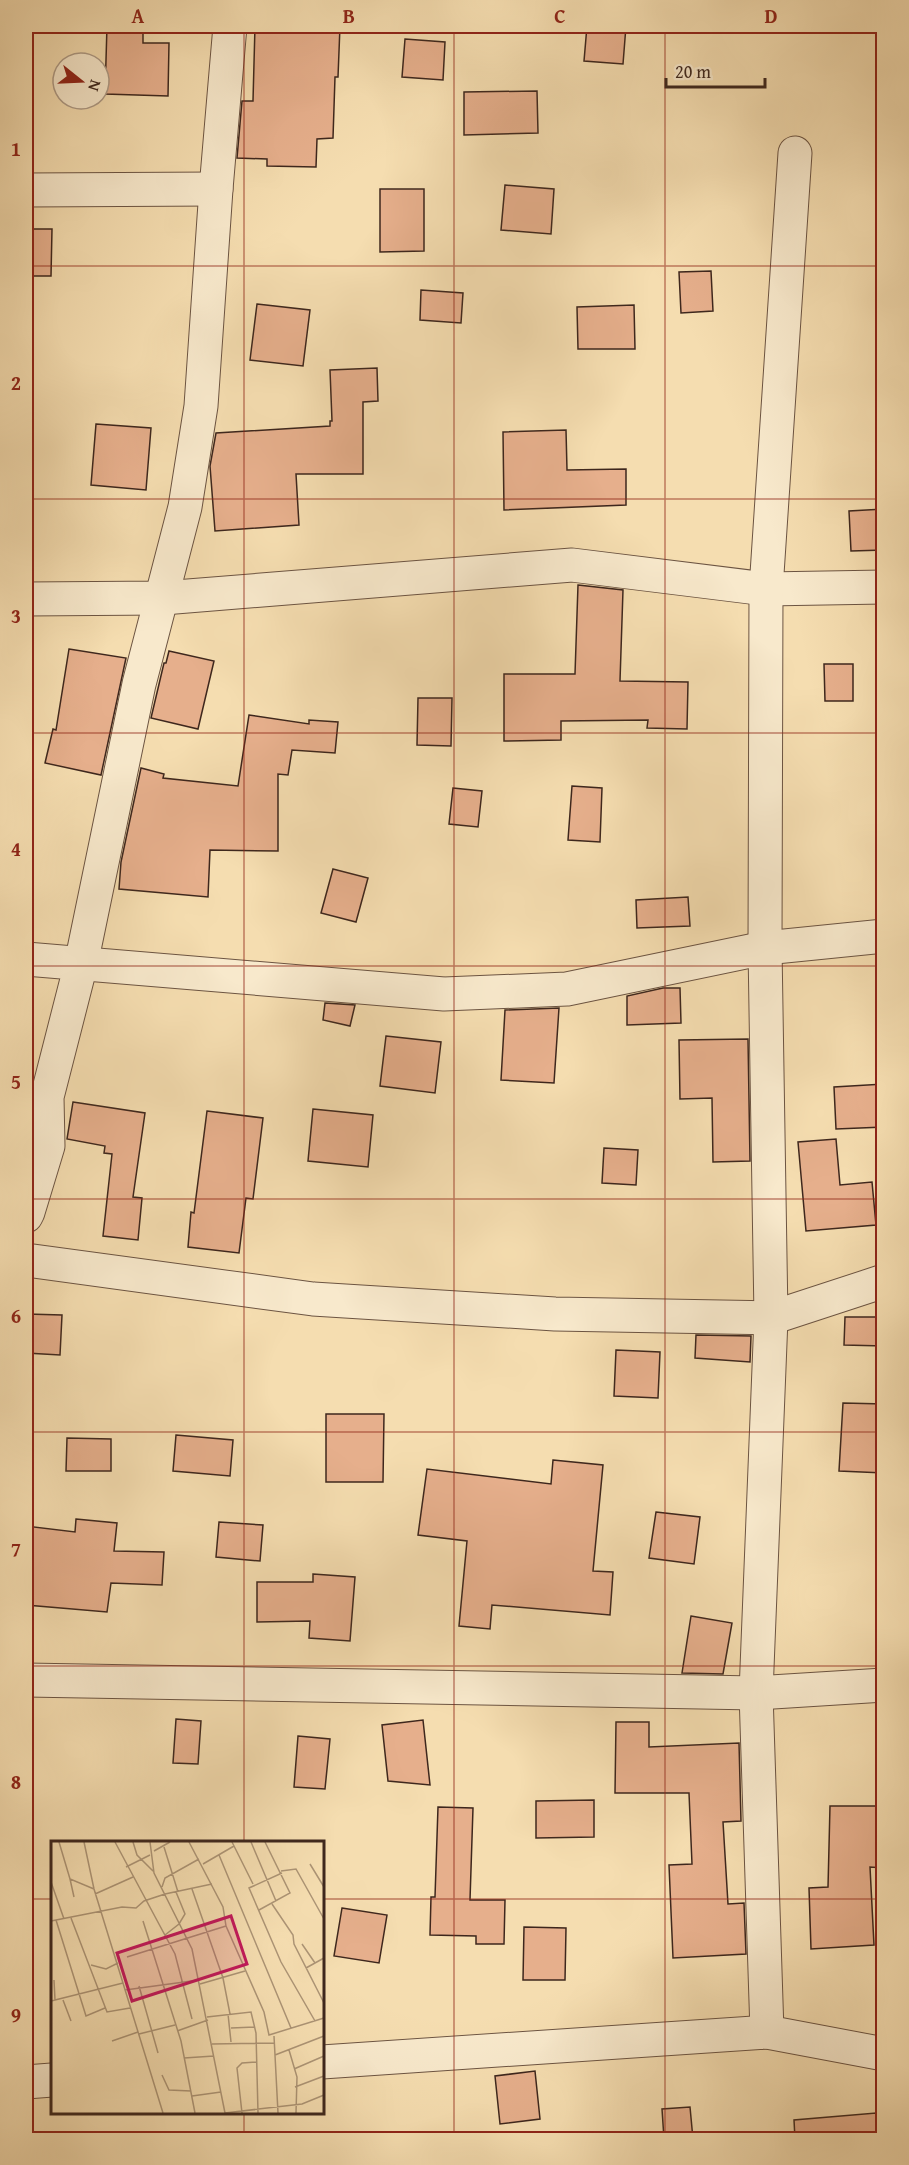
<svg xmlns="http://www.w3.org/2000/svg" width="909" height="2165" font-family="'Gentium Book Plus',serif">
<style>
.building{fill:#e6af8c;stroke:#3e271d;stroke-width:1.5}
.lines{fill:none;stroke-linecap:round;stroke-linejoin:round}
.street-casing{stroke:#6c5442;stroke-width:35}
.street{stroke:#f8e9cc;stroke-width:33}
.grid{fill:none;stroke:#8f2418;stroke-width:1.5;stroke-opacity:0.55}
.inset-road{fill:none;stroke:#ac9475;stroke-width:1.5}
.view{fill:#c2185b;fill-opacity:0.15;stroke:#c2185b;stroke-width:3}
.inset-edge{fill:none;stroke:#3e271d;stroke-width:3}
.neatline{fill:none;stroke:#8f2418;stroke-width:2}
.grid-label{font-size:20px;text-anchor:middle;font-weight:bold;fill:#8f2418}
</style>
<rect width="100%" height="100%" fill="#f5ddb0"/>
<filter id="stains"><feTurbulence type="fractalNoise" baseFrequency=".00333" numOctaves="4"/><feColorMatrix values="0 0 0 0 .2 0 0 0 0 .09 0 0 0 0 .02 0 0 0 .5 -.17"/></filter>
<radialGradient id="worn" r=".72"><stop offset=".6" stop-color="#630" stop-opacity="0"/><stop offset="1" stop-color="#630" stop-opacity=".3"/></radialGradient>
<g class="building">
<path d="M107 26H143V43H169L168 96 105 94Z"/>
<path d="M255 26H340L338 77H335L333 138 317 139 316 167 267 166V159L237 158 242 101H253Z"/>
<path d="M587 26H626L623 64 584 61Z"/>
<path d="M405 39 445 42 443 80 402 77Z"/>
<path d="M537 91 538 133 464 135V92Z"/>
<path d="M505 185 554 189 551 234 501 230Z"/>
<path d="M380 189H424V251L380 252Z"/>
<path d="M26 229H52L51 276H26Z"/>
<path d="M711 271 713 311 681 313 679 272Z"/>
<path d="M421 290 463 293 461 323 420 320Z"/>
<path d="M257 304 310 310 303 366 250 360Z"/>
<path d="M634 305 635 349H578L577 307Z"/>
<path d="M377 368 378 401 363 402V474H296L299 525 215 531 210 466 216 433 330 426V421H332L330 370Z"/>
<path d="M96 424 151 428 146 490 91 485Z"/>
<path d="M566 430 567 470 626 469V505L504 510 503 432Z"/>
<path d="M884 509V550L851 551 849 511Z"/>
<path d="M578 585 623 590 620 681 688 682 687 729 647 728 648 720 561 721V740L504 741V674H575Z"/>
<path d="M69 649 126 658 101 775 45 763 53 729 56 730Z"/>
<path d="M169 651 214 661 198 729 151 718 164 663H166Z"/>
<path d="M824 664H853V701H825Z"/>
<path d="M418 698H452L451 746 417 745Z"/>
<path d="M249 715 309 724V720L338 722 335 753 292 750 288 775 278 774V851L210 850 208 897 119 889 121 862 141 768 164 774 163 778 238 786Z"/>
<path d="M572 786 602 788 600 842 568 840Z"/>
<path d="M453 788 482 791 478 827 449 824Z"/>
<path d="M333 869 368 878 356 922 321 913Z"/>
<path d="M688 897 690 926 637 928 636 900Z"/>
<path d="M663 988H680L681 1023 627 1025V996Z"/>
<path d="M325 1003 355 1005 350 1026 323 1020Z"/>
<path d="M559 1008 554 1083 501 1080 505 1010Z"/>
<path d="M386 1036 441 1042 435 1093 380 1086Z"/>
<path d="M748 1039 750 1161 713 1162 712 1098 680 1099 679 1040Z"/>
<path d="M884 1084V1127L836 1129 834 1087Z"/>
<path d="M73 1102 145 1113 133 1197 142 1198 138 1240 103 1236 112 1154 104 1153 105 1146 67 1139Z"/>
<path d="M313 1109 373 1115 368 1167 308 1161Z"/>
<path d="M207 1111 263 1118 253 1199 246 1198 239 1253 188 1247 191 1212 194 1213Z"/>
<path d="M836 1139 840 1185 872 1182 876 1225 806 1231 798 1142Z"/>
<path d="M604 1148 638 1150 636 1185 602 1183Z"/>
<path d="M26 1314 62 1315 60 1355 26 1353Z"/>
<path d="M845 1317H884V1346L844 1345Z"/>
<path d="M696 1335 751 1336 750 1362 695 1358Z"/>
<path d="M616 1350 660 1352 658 1398 614 1396Z"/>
<path d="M843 1403 884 1404V1473L839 1471Z"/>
<path d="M326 1414H384L383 1482H326Z"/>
<path d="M176 1435 233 1440 230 1476 173 1471Z"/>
<path d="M67 1438 111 1439V1471H66Z"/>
<path d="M553 1460 603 1465 593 1571 613 1572 610 1615 492 1605 490 1629 459 1626 467 1541 418 1535 427 1469 551 1484Z"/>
<path d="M656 1512 700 1517 694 1564 649 1558Z"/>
<path d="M76 1519 117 1523 114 1551 164 1552 162 1585 111 1583 107 1612 26 1605V1526L75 1532Z"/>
<path d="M219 1522 263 1525 260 1561 216 1557Z"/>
<path d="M313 1574 355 1577 350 1641 309 1638 310 1621 257 1622V1582H313Z"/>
<path d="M691 1616 732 1623 723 1674 682 1673Z"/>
<path d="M176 1719 201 1721 198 1764 173 1763Z"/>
<path d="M423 1720 430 1785 388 1781 382 1725Z"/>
<path d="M616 1722H649V1747L739 1743 741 1821 723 1822 728 1904 744 1903 746 1954 673 1958 669 1865 692 1864 689 1793H615Z"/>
<path d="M298 1736 330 1739 325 1789 294 1787Z"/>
<path d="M594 1800V1837L536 1838V1801Z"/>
<path d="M830 1806H884V1868L870 1867 874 1945 811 1949 809 1888 828 1887Z"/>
<path d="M438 1807 473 1808 470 1900H505L504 1944H476V1936L430 1935 431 1897H435Z"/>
<path d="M342 1908 387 1915 379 1963 334 1956Z"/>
<path d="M524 1927 566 1928 565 1980H523Z"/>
<path d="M535 2071 540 2119 500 2124 495 2076Z"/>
<path d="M690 2107 693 2139H664L662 2109Z"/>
<path d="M876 2113 878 2139H795L794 2120Z"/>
</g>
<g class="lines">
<g class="street-casing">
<g id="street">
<path d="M26 190 216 189"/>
<path d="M26 599 163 598 572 565 766 589 884 587"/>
<path d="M26 959 444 994 567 989 765 948 884 936"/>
<path d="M26 1216 28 1212 48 1146 47 1097 81 964 139 684 185 507 201 406 216 189 230 26"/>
<path d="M26 1260 313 1299 555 1314 771 1318 884 1281"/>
<path d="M26 1680 756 1693 884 1685"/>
<path d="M767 2032 756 1693 771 1318 765 948 766 589 795 153"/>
<path d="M322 2062 767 2032 884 2054"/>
<path d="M26 2082 52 2080"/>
</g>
</g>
<use href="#street" class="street"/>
</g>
<path class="grid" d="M244 26V1842M454 26V2140M665 26V2140M26 266H884M26 499H884M26 733H884M26 966H884M26 1199H884M26 1432H884M26 1666H884M26 1899H52M322 1899H884M244 2112V2140"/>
<g transform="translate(51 1841)">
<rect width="273" height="273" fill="#f5ddb0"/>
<path class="inset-road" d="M8 1 19 38 43 48M33 1 43 48 112 272M64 1 124 113 141 178M82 1 86 14 102 30M99 1 103 32 141 108 174 272M138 1 172 66 175 85 213 171 218 194 273 177M181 1 202 43M200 1 225 60M113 6 127 51M103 10 119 1M168 14 240 187M152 23 183 5M259 23 273 46M75 26 99 14M230 30 245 28 273 78M231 32 198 47 230 121 264 180M19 38 23 56M0 41 13 78M111 46 114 37 148 18M141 48 172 137 179 173M44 53 82 36M221 63 242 94 243 103 273 162M208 69 239 52 214 1M20 77 56 171 79 167M5 79 35 175 54 167M0 80 71 66 85 67 93 60 114 53 161 43M92 80 130 200 144 272M114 94 128 83 134 73 125 51M251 103 264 122M76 116 175 85M40 124 55 128 67 122M255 127 273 117M3 139 4 159M149 143 194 130M88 145 107 212M74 149 148 139M12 159 20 180M0 160 72 142M177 173 180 201M156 176 200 171 205 192 207 272M180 187 204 186M126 190 157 179M88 193 124 184M223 195 227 272M61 200 87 191M161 203 223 202M238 209 246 236 245 272M224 214 273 195M133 217 163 215M243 228 273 215M111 234 118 249 140 250M244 246 273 235M141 255 170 251M174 272 251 263 273 254M191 272 186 227 191 222 206 221"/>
<path class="view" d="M180 75 196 123 81 160 66 112Z"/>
<rect width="273" height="273" class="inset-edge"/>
</g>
<rect width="909" height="2165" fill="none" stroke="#f5ddb0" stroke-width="66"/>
<g transform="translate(81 81) rotate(108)"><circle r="28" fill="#f8e9cc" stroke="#ae9b86" stroke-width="1.5"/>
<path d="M0-4.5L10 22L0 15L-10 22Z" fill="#8f2418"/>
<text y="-9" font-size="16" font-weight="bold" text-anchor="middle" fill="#3e271d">N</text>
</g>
<path d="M666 78v9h99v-9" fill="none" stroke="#3e271d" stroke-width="3"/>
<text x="675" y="78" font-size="18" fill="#3e271d" stroke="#f8e9cc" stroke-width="4.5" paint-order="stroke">20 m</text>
<rect x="33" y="33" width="843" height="2099" class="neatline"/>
<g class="grid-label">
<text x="138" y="23">A</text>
<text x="349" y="23">B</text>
<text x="560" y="23">C</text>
<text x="771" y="23">D</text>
<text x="16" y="156">1</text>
<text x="16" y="390">2</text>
<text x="16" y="623">3</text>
<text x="16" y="856">4</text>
<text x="16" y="1089">5</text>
<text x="16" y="1323">6</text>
<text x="16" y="1556">7</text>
<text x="16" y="1789">8</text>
<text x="16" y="2022">9</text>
</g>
<rect width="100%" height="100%" filter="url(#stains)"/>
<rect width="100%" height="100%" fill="url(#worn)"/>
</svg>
